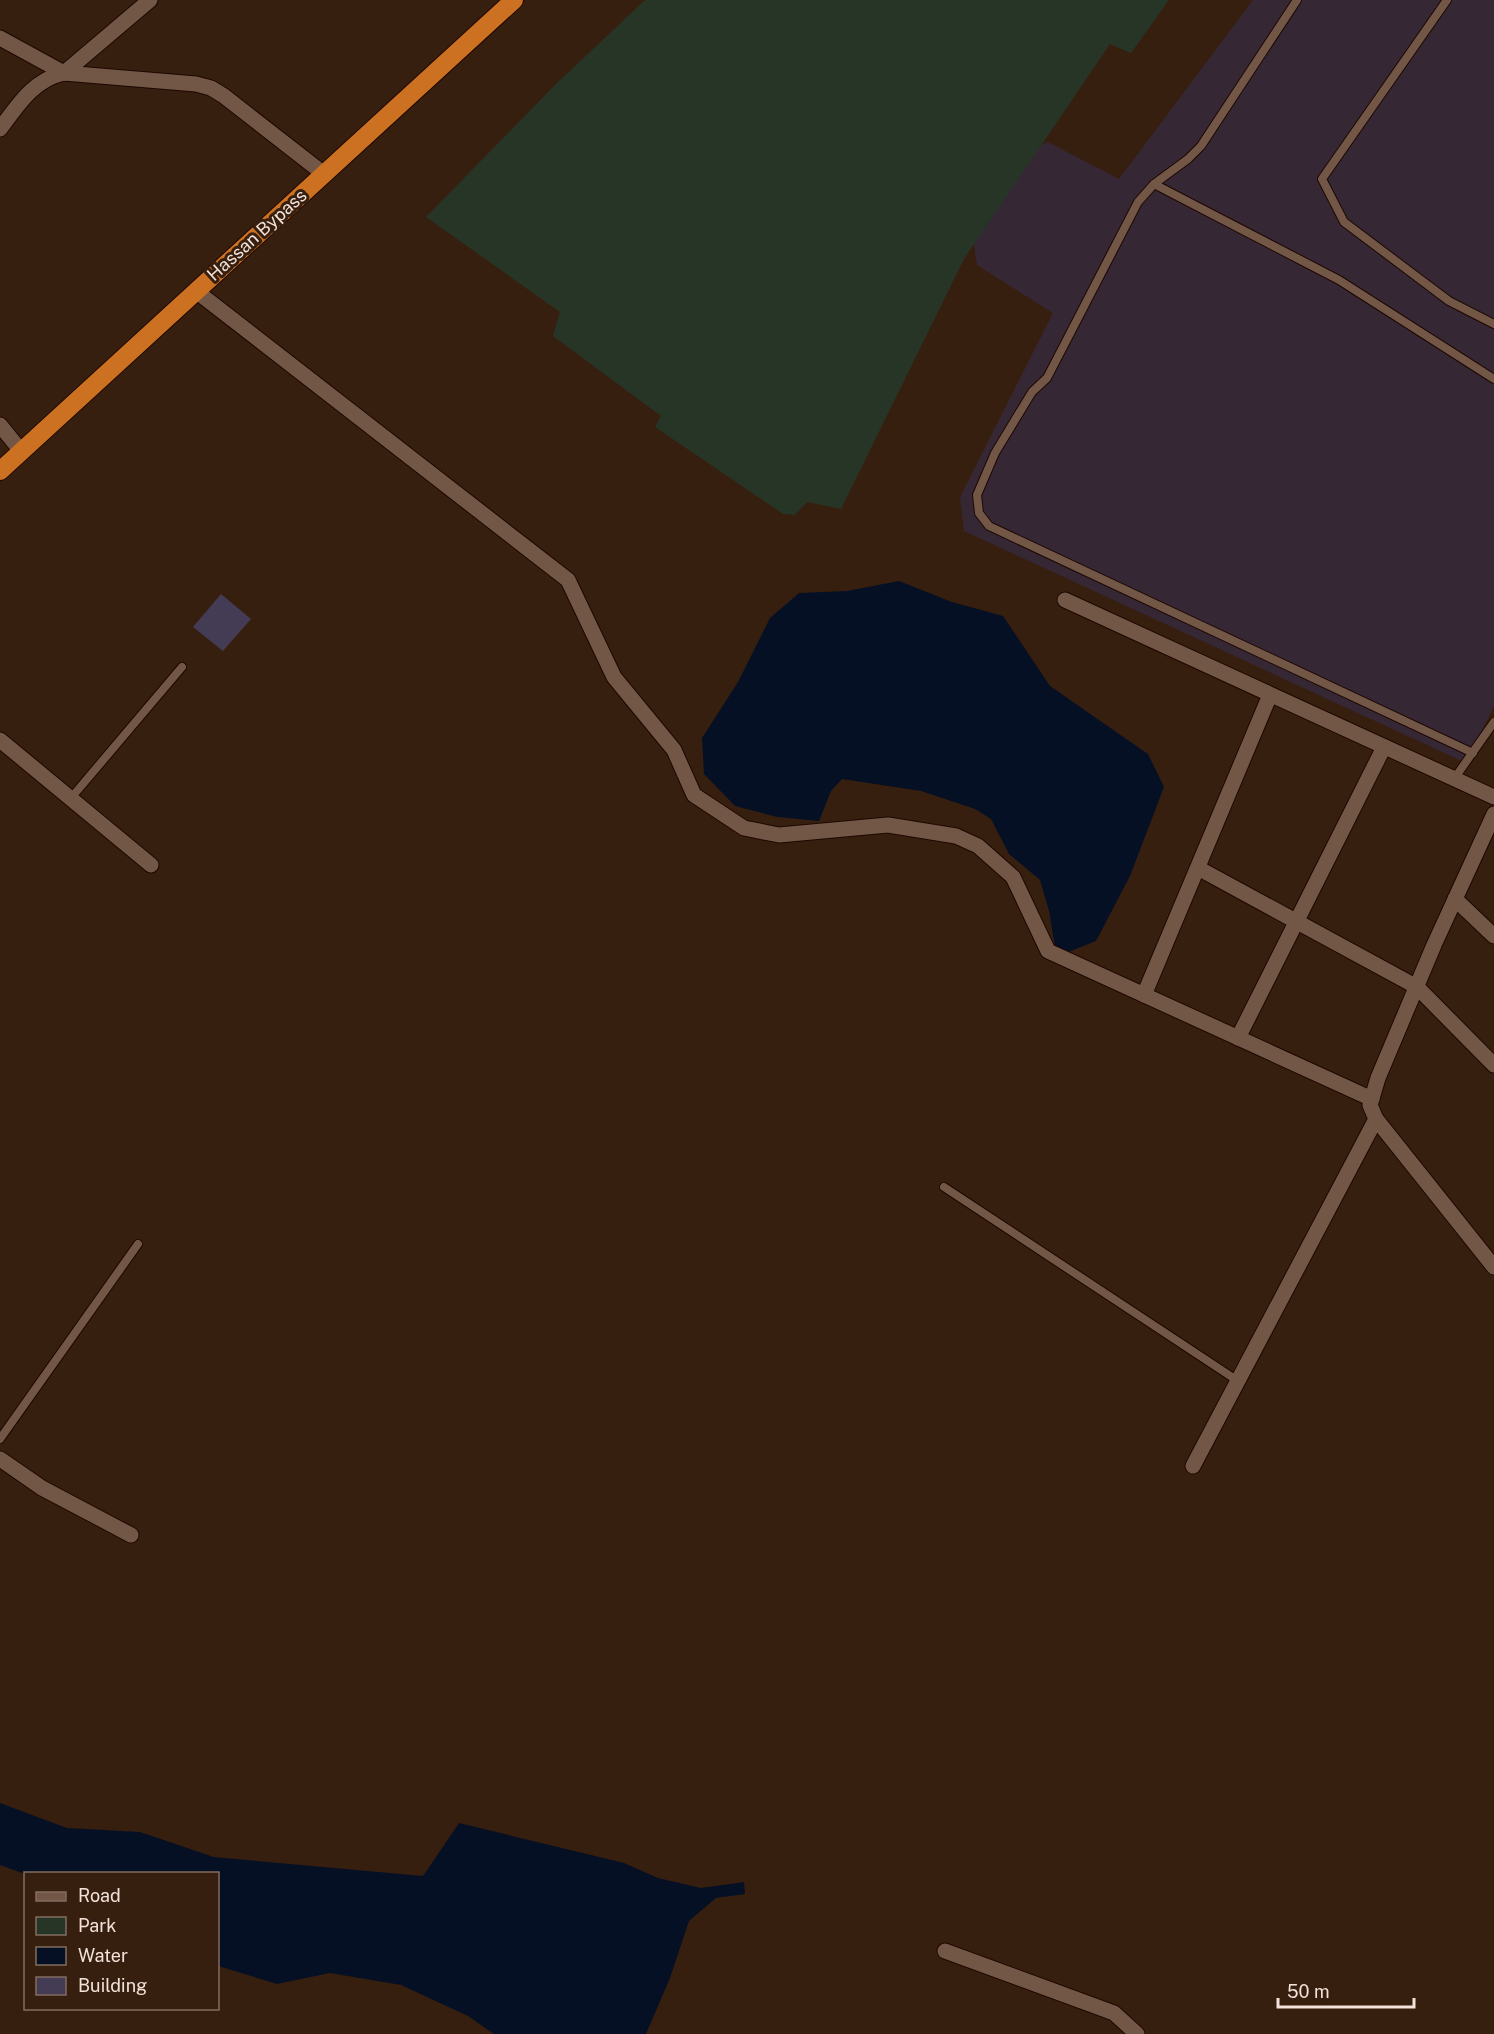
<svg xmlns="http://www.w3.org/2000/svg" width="1494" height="2034" font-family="'Public Sans',sans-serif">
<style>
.industrial{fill:#352734}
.green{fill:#273527}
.water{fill:#061024}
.building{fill:#443b55}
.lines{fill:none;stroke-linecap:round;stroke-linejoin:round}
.service-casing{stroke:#1d0700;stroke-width:10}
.minor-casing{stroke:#1d0700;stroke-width:17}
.trunk-casing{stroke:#1d0700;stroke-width:20}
.service{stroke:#735746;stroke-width:8}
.minor{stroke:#735746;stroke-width:15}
.trunk{stroke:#cc7021;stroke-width:18}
.labels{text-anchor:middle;stroke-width:6;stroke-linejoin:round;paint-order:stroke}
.street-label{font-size:18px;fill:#f3e2d9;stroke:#371f0f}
</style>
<rect width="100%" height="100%" fill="#371f0f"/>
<path class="industrial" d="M1253 0H1494V706L1466 763 964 531 960 497 1053 313 977 265 973 237 1031 148 1048 142 1119 179Z"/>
<path class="green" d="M645 0H1169L1131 53 1110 44 964 259 841 509 807 502 795 515 783 514 655 427 661 416 553 336 560 312 426 217 556 84Z"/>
<g class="water">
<path d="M899 581 952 602 1003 616 1050 686 1148 754 1164 787 1130 876 1096 941 1066 953 1055 947 1049 911 1040 880 1009 854 991 819 975 809 921 791 842 779 831 791 819 821 777 817 735 806 704 774 702 738 738 682 770 618 799 593 847 591Z"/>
<path d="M0 1803 67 1828 140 1832 214 1857 423 1876 459 1823 624 1863 658 1878 701 1888 744 1882 745 1894 716 1898 689 1921 670 1978 646 2034H494L468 2016 401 1985 330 1973 277 1984 218 1966V1874H25L0 1865Z"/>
</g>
<path class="building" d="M221 594 251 619 223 651 193 627Z"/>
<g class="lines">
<g class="service-casing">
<g id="service">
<path d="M1297 0 1201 146 1188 159 1154 184 1138 202 1047 378 1032 392 995 453 977 495 979 513 989 526 1473 753"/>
<path d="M1447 0 1322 179 1344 222 1449 301 1494 324"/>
<path d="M1154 184 1339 280 1494 379"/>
<path d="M1454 779 1494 722"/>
<path d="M71 798 182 667"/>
<path d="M944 1187 1238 1381"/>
<path d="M0 1439 138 1244"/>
</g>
</g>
<g class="minor-casing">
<g id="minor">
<path d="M0 38 64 73 150 0"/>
<path d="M0 129C18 105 33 80 64 73L196 84 211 88 224 96 324 174"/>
<path d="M196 291 568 580 614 677 674 750 694 795 744 828 779 835 888 825 956 836 978 846 1013 877 1048 951 1372 1099"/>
<path d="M0 425 21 451"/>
<path d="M1065 600 1494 797"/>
<path d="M0 740 151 865"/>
<path d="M1494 814 1434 945 1378 1078 1370 1105 1376 1119 1494 1267"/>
<path d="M1198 868 1417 987 1494 1065"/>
<path d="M1455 899 1494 936"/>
<path d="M1144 995 1270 695"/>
<path d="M1238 1038 1384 747"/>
<path d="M0 1459 42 1488 131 1535"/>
<path d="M1193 1466 1376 1119"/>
<path d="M945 1951 1114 2013 1137 2034"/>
</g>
</g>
<g class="trunk-casing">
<path id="trunk" d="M0 471 514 0"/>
</g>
<use href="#service" class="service"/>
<use href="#minor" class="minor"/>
<use href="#trunk" class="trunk"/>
</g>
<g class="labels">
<g class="street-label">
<text transform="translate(257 235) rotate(-42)" y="6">Hassan Bypass</text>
</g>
</g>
<rect x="24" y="1872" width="195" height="138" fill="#371f0f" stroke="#826d60" stroke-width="1.5"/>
<rect x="36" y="1892" width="30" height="9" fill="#735746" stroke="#826d60" stroke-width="1.5"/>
<text x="78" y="1902" font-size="18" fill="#f3e2d9">Road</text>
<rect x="36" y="1917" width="30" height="18" fill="#273527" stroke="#826d60" stroke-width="1.5"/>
<text x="78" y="1932" font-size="18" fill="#f3e2d9">Park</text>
<rect x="36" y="1947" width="30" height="18" fill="#061024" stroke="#826d60" stroke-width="1.5"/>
<text x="78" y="1962" font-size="18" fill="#f3e2d9">Water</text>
<rect x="36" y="1977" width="30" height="18" fill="#443b55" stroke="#826d60" stroke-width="1.5"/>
<text x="78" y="1992" font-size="18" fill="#f3e2d9">Building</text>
<path d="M1278 1998v9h136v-9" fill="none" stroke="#f3e2d9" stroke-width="3"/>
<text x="1287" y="1998" font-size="18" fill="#f3e2d9" stroke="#371f0f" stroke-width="4.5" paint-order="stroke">50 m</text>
</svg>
